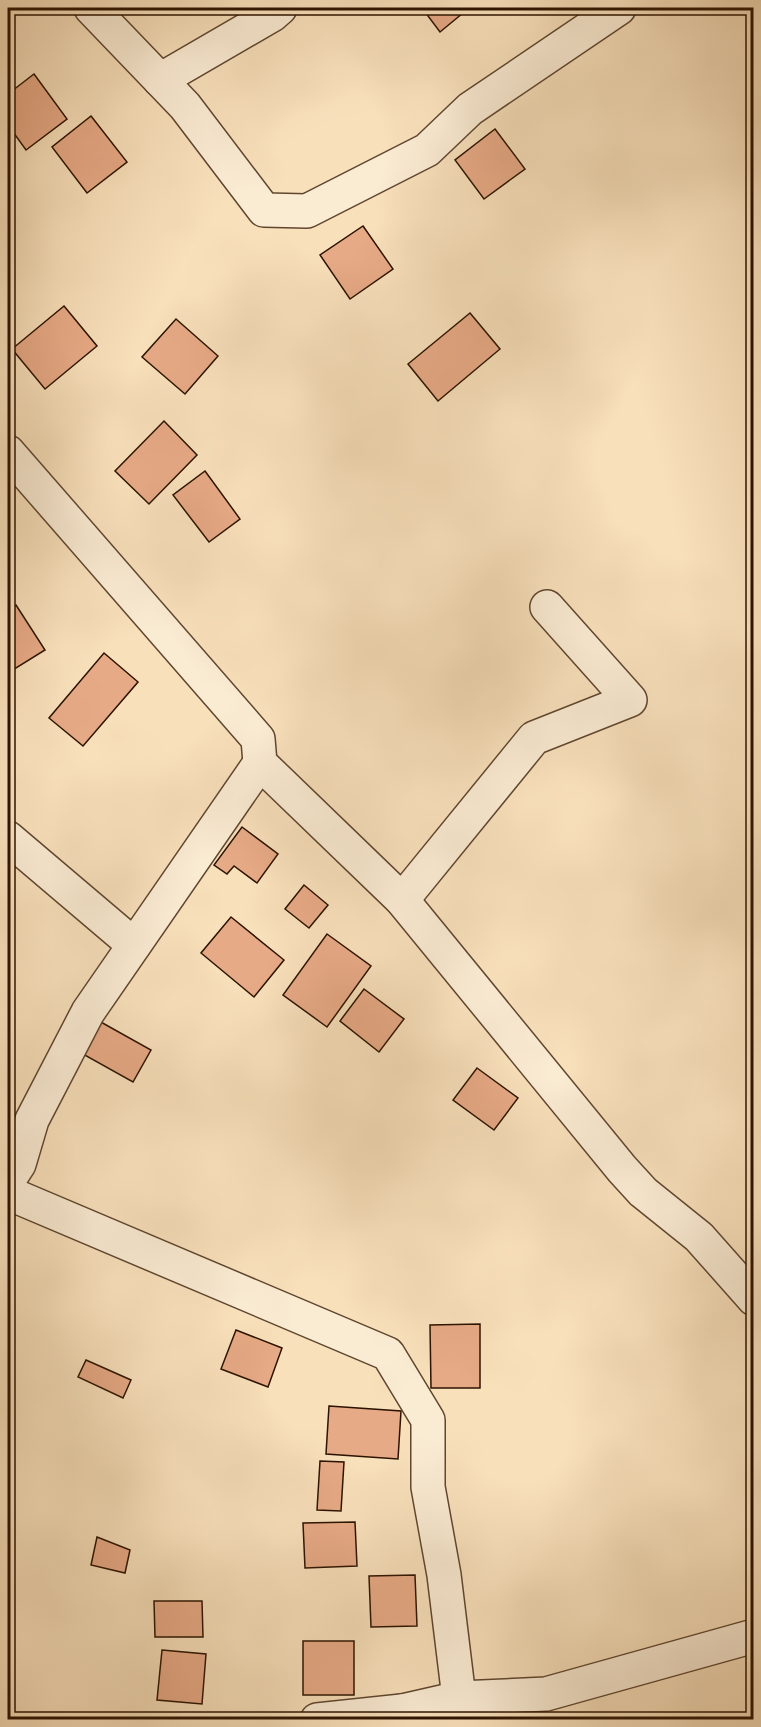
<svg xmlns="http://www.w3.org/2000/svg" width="761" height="1727" font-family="'Libre Bodoni',serif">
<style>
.building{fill:#e7aa86;stroke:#2c1300;stroke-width:1.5}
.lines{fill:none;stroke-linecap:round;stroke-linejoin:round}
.minor-casing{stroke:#5f462f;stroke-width:36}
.minor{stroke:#faebd3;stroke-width:33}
</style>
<rect width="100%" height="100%" fill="#f8e0bb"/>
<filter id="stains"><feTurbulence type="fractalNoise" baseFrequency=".00333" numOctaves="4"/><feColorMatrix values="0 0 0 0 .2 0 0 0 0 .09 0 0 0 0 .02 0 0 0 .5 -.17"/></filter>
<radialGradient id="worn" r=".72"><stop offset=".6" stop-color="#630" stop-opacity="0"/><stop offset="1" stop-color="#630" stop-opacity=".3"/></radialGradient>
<g class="building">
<path d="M422 8H469L440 32Z"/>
<path d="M34 74 67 119 26 150 8 125V94Z"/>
<path d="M91 116 127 162 87 193 52 147Z"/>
<path d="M495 129 525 169 484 199 455 160Z"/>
<path d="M363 226 393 269 350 299 320 255Z"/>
<path d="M64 306 97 346 45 389 12 349Z"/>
<path d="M470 313 500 349 438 401 408 364Z"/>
<path d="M176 319 218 356 185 394 142 357Z"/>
<path d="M164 421 197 455 149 504 115 471Z"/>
<path d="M205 471 240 519 209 542 173 495Z"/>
<path d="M16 605 45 650 8 673V610Z"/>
<path d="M104 653 138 682 83 746 49 718Z"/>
<path d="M242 827 278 854 257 883 234 866 227 874 214 865Z"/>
<path d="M304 885 328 905 309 928 285 909Z"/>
<path d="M231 917 284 960 254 997 201 953Z"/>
<path d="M327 934 371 966 327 1027 283 995Z"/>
<path d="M364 989 404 1019 379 1052 340 1021Z"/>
<path d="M99 1021 151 1050 133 1082 81 1053Z"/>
<path d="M477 1068 518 1098 494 1130 453 1100Z"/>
<path d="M480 1324V1388H431L430 1325Z"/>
<path d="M236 1330 282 1348 268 1387 221 1369Z"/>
<path d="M86 1360 131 1380 123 1398 78 1377Z"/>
<path d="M329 1406 401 1411 398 1459 326 1454Z"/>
<path d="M320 1461 344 1462 341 1511 317 1510Z"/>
<path d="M355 1522 357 1566 305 1568 303 1523Z"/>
<path d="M97 1537 130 1550 125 1573 91 1565Z"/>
<path d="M415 1575 417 1626 371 1627 369 1576Z"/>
<path d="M154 1601H202L203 1637H155Z"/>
<rect x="303" y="1641" width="51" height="54"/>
<path d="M162 1650 206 1654 202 1704 157 1700Z"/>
<path d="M733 1714V1720H684V1718Z"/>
</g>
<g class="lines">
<g class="minor-casing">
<g id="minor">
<path d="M91 8 185 106 264 210 307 211 427 150 470 109 619 8"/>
<path d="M160 80 272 15 280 8"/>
<path d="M8 452 258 739 260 763 402 900 622 1169 643 1192 699 1237 754 1299"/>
<path d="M8 838 134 945"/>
<path d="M402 900 534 738 630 700 547 607"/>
<path d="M8 1181 19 1164 32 1120 88 1012 260 763"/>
<path d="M8 1193 388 1354 428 1420V1487L444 1575 459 1698"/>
<path d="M317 1720 402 1711"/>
<path d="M405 1720 402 1711 459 1698 546 1694 754 1636"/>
</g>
</g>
<use href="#minor" class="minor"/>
</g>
<rect width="761" height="1727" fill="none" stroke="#f8e0bb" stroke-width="30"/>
<rect x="9" y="9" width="743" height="1709" fill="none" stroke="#2c1300" stroke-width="3"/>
<rect x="15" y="15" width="731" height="1697" fill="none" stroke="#2c1300" stroke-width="1.5"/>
<rect width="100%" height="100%" filter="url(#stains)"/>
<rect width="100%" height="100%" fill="url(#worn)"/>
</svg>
